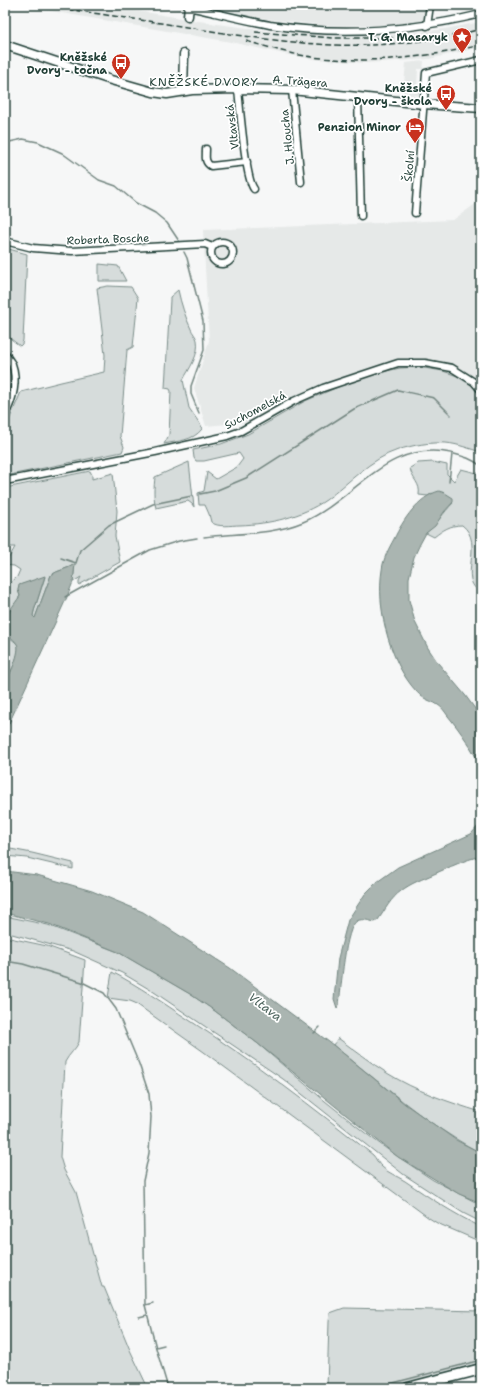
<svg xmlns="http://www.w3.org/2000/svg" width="486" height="1393" font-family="'Shantell Sans',sans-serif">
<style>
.built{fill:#e6e9e8}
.green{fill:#d6dcdb;stroke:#7a8c88}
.water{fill:#aab5b1;stroke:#72857f}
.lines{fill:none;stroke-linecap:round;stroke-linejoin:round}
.stream{stroke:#72857f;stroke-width:1.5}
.minor-casing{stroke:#1f3d34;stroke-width:9}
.tertiary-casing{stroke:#1f3d34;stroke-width:11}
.primary-casing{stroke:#1f3d34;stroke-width:13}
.minor{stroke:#fff;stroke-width:6}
.tertiary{stroke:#fff;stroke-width:8}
.primary{stroke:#fff;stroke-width:10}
.rail{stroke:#1f3d34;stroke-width:1.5;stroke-dasharray:6 3;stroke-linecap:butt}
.labels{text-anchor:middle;stroke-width:3.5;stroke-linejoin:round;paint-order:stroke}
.poi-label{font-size:11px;font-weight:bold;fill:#1f3d34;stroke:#fff;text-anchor:end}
.street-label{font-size:11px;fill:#1f3d34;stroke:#fff}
.neighbourhood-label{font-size:12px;letter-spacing:1px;fill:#1f3d34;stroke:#fff}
.water-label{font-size:12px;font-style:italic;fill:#49615a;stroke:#fff}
</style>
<rect width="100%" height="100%" fill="#f6f7f7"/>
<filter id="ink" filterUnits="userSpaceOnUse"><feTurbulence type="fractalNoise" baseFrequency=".025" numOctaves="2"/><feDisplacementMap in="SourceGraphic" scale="8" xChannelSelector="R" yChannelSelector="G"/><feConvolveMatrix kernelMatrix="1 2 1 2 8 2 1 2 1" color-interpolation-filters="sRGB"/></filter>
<g filter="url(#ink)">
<g class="built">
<path d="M8 5H102L217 24 278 32 356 36 410 33 445 29 481 22V47L429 59 366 63 313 59 284 54 231 42 39 9Z"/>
<path d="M149 5H432L429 24 331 26 170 9Z"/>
<path d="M424 61 423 69H418L417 87H422L421 96 403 94 406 63Z"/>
<path d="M481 200V382L478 379 419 363 390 362 347 376 277 408 267 416 249 422 206 426 194 388 209 341 203 230 453 220Z"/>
</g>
<g class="green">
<path d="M5 248 27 254 23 340 22 344 20 346 11 339 5 332Z"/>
<path d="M99 264 118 266 126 281H99Z"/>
<path d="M108 286 131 287 138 298 133 347 127 350 120 436 124 447 122 452 5 476V430L21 392 61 382 104 372 105 355 97 288Z"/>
<path d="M178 290C181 304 185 316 191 329 192 332 196 336 197 340 200 354 189 369 183 380L189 408 200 424 202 429C193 441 177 441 164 444L169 435 171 391 170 389 165 388 170 300V297Z"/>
<path d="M418 367 443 371 469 380 481 394V452C470 449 458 444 446 443 431 442 412 445 398 450 370 459 349 483 326 500 301 517 270 524 240 525 231 525 218 528 211 522L209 514 205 505H199L198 493 204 491 207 472 216 479 237 467 243 459 239 453 204 461H196L194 458 193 450 221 444 248 434 305 401 345 384 373 374 400 368Z"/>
<path d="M189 462 194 507 192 504 188 501 156 508C153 497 154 487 155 477Z"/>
<path d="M433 462 447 465V474L454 481 461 469 481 474V592C456 580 486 543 462 525 450 525 443 530 434 537L426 533C437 524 443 513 453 503L432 493 428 496 419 495C421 483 412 480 410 468L418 463Z"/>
<path d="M90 471 92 475V479L113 473 117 511 115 536 120 562 79 585V581L81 577 73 582 75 564C68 569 58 570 51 575L35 618 33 616 34 611 45 577 20 585 18 590 20 596 13 607 8 636C11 639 16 642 18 645 21 651 10 676 5 681V604L9 598 5 594V588L17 577 20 570 14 566 5 565 15 547H9L5 544V488Z"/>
<path d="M5 848 32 853 73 863V869L27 858 5 856Z"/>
<path d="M5 916 48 925 118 952 190 994 215 1011 257 1043 325 1101 364 1132 391 1152 433 1180 481 1205V1222L463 1213 403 1174 283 1079 154 992 122 973 73 951 12 934 5 933Z"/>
<path d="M5 937 47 946 85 960 79 1042C76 1049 69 1054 65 1062L60 1157 64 1170 76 1192 102 1287H104L130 1350 148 1388H5Z"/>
<path d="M112 972C139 986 163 1003 189 1020 253 1061 313 1107 373 1155 376 1158 378 1164 382 1167 388 1173 397 1176 405 1181 430 1198 454 1214 481 1227V1242L437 1223 429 1218 204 1052 135 1003 130 1001 108 998Z"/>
<path d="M338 1038C354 1050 370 1062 387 1073 416 1091 448 1102 481 1112V1153C444 1134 413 1110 381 1084 365 1071 349 1058 333 1045Z"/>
<path d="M344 1308 481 1311V1363L387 1388H379L377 1384 364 1388H327L329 1322 330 1313Z"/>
</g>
<g class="water">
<path d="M439 491 445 493 453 498V502L444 512 435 526 426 533 420 544 414 557 409 578V600L415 622 428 648 438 663 465 695 481 717V767C472 748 461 732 448 716 445 712 442 707 438 705 434 702 429 701 424 698 420 696 415 690 411 685 389 657 376 606 382 570 383 559 389 548 394 539 403 520 418 497 439 491Z"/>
<path d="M75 564 73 582 67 597 5 732V681C10 677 21 650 17 644 12 636 7 638 6 626 5 614 14 605 20 596L18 590 19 585 45 576 34 611 33 616 35 618 51 575C58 570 68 569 75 564Z"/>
<path d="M481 823V856C464 860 450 867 434 874 423 879 411 883 401 891 391 898 385 910 378 920L375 922C370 921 362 918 357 921 345 927 341 990 339 1005L337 1008 334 999 338 958 348 920 365 894 377 882 398 867 471 834Z"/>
<path d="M5 871 37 875 92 891 143 912 230 968 333 1045 405 1104 456 1140 481 1153V1203L459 1194 398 1157 257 1043 215 1011 190 994 118 952 49 924 5 913Z"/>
</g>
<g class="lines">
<g class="stream">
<path d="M5 143 23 139 38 142 62 153 99 180 116 186 136 203 155 213 167 223 179 241"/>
<path d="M184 252 187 258 203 321 204 350 191 386V394L199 413"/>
<path d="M449 482 452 454"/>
<path d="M200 494 215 491 246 478 354 409 398 390 434 398 451 415"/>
<path d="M204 537C237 533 272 535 303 522 355 500 386 439 451 453 462 456 471 458 481 466"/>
<path d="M61 558 76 563 80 550 109 525 153 504 192 496"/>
<path d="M65 597 150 550 179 541 197 538"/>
<path d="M5 961 23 964 82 982 104 993 116 1009 139 1064 149 1094 151 1117 149 1153 143 1181 145 1305 156 1348 168 1388"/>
<path d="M314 1033 320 1027"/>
<path d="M145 1305 153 1303"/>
<path d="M139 1317 147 1315"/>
<path d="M156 1347 164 1345"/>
<path d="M374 1388 481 1360"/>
</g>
<g class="minor-casing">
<g id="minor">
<path d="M189 7C216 13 243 20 270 25 341 36 411 31 481 14"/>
<path d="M427 26 430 5"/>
<path d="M238 89C240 107 245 178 254 189"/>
<path d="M292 90 301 182"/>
<path d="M358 97 361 216"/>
<path d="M206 149C206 156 204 162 211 166L247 162"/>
<path d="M415 213 426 73 481 60"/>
<path d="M5 241 33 248 72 251 205 244 212 247"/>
<circle cx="222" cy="253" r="11"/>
<path d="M5 353C7 357 10 361 12 364 18 380 13 400 5 415"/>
<path d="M5 481 155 452 227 436 241 431 294 401 323 388 398 363H425L452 368 474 382 481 390"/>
</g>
</g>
<g class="tertiary-casing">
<g id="tertiary">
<path d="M188 16 189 5"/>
<path d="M5 45 111 80 153 92 167 94 192 90 238 89 292 90 424 104 481 108"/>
<path d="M183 91 184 54"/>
</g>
</g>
<g class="primary-casing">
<path id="primary" d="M408 1388 481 1369"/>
</g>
<use href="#minor" class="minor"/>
<use href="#tertiary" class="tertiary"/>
<use href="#primary" class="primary"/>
<g class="rail">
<path d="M41 5C91 13 142 20 193 28 234 35 275 41 316 44 371 48 428 43 481 29"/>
<path d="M255 32 334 38H393"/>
<path d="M246 41C268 47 289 54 312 57 369 64 425 58 481 45"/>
</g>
</g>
</g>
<defs>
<g id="sight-pin" transform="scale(1)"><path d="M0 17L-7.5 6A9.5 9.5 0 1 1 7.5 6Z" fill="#c8321e" stroke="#fff"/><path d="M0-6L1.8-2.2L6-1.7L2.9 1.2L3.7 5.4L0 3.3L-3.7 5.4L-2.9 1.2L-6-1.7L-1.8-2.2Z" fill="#fff"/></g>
<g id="bus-pin" transform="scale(1)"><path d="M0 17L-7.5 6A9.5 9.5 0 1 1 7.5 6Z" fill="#c8321e" stroke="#fff"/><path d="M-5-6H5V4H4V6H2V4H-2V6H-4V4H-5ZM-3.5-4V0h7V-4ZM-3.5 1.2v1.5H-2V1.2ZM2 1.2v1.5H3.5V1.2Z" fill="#fff"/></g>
<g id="hotel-pin" transform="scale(1)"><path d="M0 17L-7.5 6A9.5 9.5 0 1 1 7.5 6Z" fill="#c8321e" stroke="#fff"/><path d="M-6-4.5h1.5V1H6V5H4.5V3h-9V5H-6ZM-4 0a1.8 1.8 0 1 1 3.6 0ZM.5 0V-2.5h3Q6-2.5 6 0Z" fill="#fff"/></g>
</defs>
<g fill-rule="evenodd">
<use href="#sight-pin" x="462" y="37"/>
<use href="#bus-pin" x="121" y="63"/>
<use href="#bus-pin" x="446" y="94"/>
<use href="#hotel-pin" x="415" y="127"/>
</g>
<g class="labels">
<g class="poi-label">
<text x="448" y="41">T. G. Masaryk</text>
<text x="107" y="61">Kněžské<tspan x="107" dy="13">Dvory - točna</tspan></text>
<text x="432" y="92">Kněžské<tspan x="432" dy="13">Dvory - škola</tspan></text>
<text x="401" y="131">Penzion Minor</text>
</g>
<g class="street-label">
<text transform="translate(300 81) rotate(4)" y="4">A. Trägera</text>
<text transform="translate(232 127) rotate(-97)" y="4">Vltavská</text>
<text transform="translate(287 137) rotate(-96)" y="4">J. Hloucha</text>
<text transform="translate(409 166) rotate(-85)" y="4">Školní</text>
<text transform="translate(108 239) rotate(-2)" y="4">Roberta Bosche</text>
<text transform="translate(255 410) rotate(-28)" y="4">Suchomelská</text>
</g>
<g class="neighbourhood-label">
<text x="204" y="86">KNĚŽSKÉ DVORY</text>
</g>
<g class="water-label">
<text transform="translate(265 1007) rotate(37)" y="4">Vltava</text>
</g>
</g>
<rect width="486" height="1393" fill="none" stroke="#fff" stroke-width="20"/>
<rect x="10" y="10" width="466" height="1373" fill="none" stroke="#1f3d34" stroke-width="1.5" filter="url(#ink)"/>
</svg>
